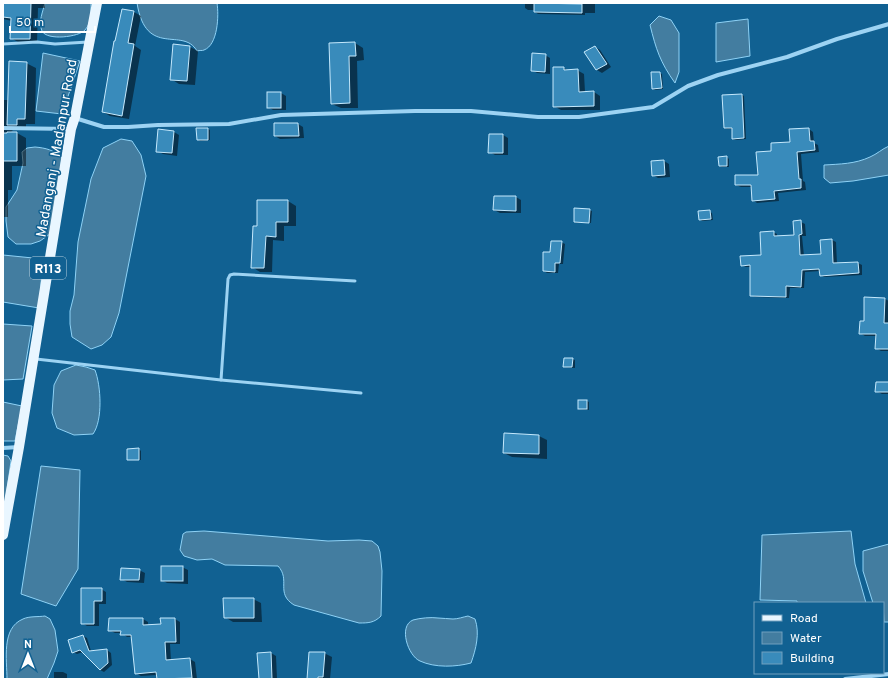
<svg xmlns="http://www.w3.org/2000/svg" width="892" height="682" font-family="Overpass,sans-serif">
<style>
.water{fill:#437da0;stroke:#8ed2f6}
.shadow{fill:#0007}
.building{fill:#398bbb;stroke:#c5e9fd}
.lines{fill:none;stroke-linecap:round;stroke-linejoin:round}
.lane{stroke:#9dd3f3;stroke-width:3}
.street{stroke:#9dd3f3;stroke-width:4}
.primary{stroke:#e9f6ff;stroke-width:10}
.labels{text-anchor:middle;stroke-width:3;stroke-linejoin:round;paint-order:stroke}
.shield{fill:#116192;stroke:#b8d0de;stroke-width:1}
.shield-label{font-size:13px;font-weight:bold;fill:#fff}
.street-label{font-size:14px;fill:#fff;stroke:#116192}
</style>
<rect width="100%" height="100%" fill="#116192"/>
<g class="water">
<path d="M45 3H91C91 12 92 22 85 30 79 37 47 41 42 31 38 22 43 11 45 3Z"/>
<path d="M137 3H217C219 15 218 45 204 50 202 51 200 50 197 51 183 26 146 59 137 3Z"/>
<path d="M659 16 671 20 679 33V72L675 83C660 62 656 49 650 25Z"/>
<path d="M748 19 750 56 716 62V23Z"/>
<path d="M43 53 80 61 62 114 36 111Z"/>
<path d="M121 139 132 141 141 155 146 176 119 313 111 337 102 345 91 349 72 337 70 324V311L74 295 78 242 91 179 103 148Z"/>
<path d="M889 146V175L853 181 830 183 824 178V165C840 164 855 164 870 157 877 154 882 149 889 146Z"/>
<path d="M35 147C46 148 54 150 62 158L50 234 40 241 31 244H16L8 237 6 221V207L17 190 23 163 22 152 27 148Z"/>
<path d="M3 255 43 259 39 308 3 302Z"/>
<path d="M3 324 32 326 23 379 3 380Z"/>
<path d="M76 365 86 367 95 370C101 386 103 420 93 434L74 435 57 428 52 413 54 385 61 371Z"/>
<path d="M3 402 22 406 15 441H3Z"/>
<path d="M3 455 8 456 11 461 3 518Z"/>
<path d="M41 466 80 470 78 569 56 606 21 594Z"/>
<path d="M204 531 328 541 359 540 372 541 378 546 380 552 382 571 381 616C374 623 368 623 359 623L294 605C275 593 291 580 278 566L225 565 212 559 197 560 184 556 180 550 183 534 186 532Z"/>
<path d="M851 531 855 564 866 603H797V601L760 600 762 535Z"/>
<path d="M889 544V622H884L883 603H873L863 571V551Z"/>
<path d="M45 616 50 619 55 630 58 651 54 663 47 679H7C7 660 1 628 23 619 29 616 39 617 45 616Z"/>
<path d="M468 616 475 619C480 633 476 649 471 663 456 667 435 668 420 661 408 656 398 626 413 620 420 618 431 617 438 618 443 618 448 619 453 619 458 619 463 617 468 616Z"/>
</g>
<g class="shadow">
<path d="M3 3H45V8H38L37 43 18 42 11 38 12 21 3 19Z"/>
<path d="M525 3H595V13H585V15L538 14 535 12V10H528L525 8Z"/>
<path d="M123 10 134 12 141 16 135 46 141 50 129 119 110 116 103 112Z"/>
<path d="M355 43 363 48 364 60 357 61 358 108H341L332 104 330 44Z"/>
<path d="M190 47 198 51 195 85 179 84 171 79Z"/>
<path d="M595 47 600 50 611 67 602 73 597 70 586 53Z"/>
<path d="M545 55 550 58V74L537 73 532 70Z"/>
<path d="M26 63 36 68 35 124H26V130H13L10 133H17L26 138V166H12V190H8V217H3V100H9Z"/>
<path d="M564 68 569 71 577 70 584 74 585 92H594L600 96V110H561L554 106Z"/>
<path d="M652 73H660L662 74 663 89 655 90 653 88Z"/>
<path d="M268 93H281L286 96V110H273L268 107Z"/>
<path d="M742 95 744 96 746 139 736 140 733 139V129H727L725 128Z"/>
<path d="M275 124H298L303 127 304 138 280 139 275 136Z"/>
<path d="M208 129 210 130V140L200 141 198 139Z"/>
<path d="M809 129 813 132 814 143 818 145 819 152 801 154 803 181 805 182 806 190 778 193 779 201 757 203 753 200 752 187H741L736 185 759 176 772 152 791 143Z"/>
<path d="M174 132 179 135 177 156 163 154 157 151Z"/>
<path d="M503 135 508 138V155H495L490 152Z"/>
<path d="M727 157 729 159V167H722L720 166Z"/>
<path d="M664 161 669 164 670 177 658 178 653 175Z"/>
<rect x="888" y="178" width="1" height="9"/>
<path d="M516 197 521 200V213H500L494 210Z"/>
<path d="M288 201 296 206V226H284V241L273 240 272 272H260L252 267 258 228Z"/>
<path d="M589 210 592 211 591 223H577L575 222Z"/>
<path d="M710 212 712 213 713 220 702 221 700 219Z"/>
<path d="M801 222 805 224 806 236H802L804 256 822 255 832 240 836 242 837 264 858 263 862 265V275L824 277 821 275 820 271 805 272 804 288H790L789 298 755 297 751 295V267H746L742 265 762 256 773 232 777 234V237L795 236Z"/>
<path d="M561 242 565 244 563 264H559L558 273H547L544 271 551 253Z"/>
<path d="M885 299 889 301V351H881L876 348 877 336H865L860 333 865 322Z"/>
<path d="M572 359 575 360V368L564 367Z"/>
<path d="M889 383V394H882L876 391Z"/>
<path d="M587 401 589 402V410L579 409Z"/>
<path d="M505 434 539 436 547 440V459L512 457 504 453Z"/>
<path d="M139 449 141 451V460H131L128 459Z"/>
<path d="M182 567 188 570V584L167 583 162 580Z"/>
<path d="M139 570 145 573 144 583 127 582 122 579Z"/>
<path d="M82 589H101L106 592V604H99V626H87L82 623Z"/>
<path d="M253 599 261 603 262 622H233L225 617Z"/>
<path d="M143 619 148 622V625H162L161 619H175L180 622V644H170L171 661 190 659 195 662 197 679H158L157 675 141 676 136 673 132 637H127L122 633H115L109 630Z"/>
<path d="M83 636 87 638 91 651 107 650 111 653 112 665 104 672 100 670 83 652 77 654 73 652Z"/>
<path d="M271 653 276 656 277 679H260Z"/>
<path d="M324 653 332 657 330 679H308Z"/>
<path d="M54 672H63L67 674V679H54Z"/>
</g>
<g class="building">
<path d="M3 3H31L30 39H10L11 18 3 17Z"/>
<path d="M534 3 582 4V13L534 12Z"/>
<path d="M122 9 134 11 128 43 134 44 122 116 102 112 114 41H115Z"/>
<path d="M355 42 356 56H349L350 103 331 104 329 43Z"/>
<path d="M173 44 190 46 187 81 170 80Z"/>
<path d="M595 46 607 64 596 70 584 52Z"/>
<path d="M532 53 546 54 545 72 531 71Z"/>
<path d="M9 61 27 62 25 119H17V125H7Z"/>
<path d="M553 67H564V70L578 69 579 92 594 91V106L553 107Z"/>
<path d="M651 72H660L662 88 652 89Z"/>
<rect x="267" y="92" width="14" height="16"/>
<path d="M742 94 744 138 732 139V128H724L722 95Z"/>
<path d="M274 123H298L299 136H274Z"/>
<path d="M196 128H208V140H197Z"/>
<path d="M809 128 810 141H814L815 150 797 152 799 179H801V188L774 191 775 199 752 201 751 185H735V175H758L756 152 771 151V143L790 142 789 129Z"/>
<path d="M158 129 174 131 172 153 156 152Z"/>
<path d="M7 132H17V161H3V133H7Z"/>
<path d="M489 134H503V153H488Z"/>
<path d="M727 156V166H719L718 157Z"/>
<path d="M664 160 665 175 652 176 651 161Z"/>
<path d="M494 196H516V211L493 210Z"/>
<path d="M257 200H288V222H276V237L266 236 264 268H251L253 226H257Z"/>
<path d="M574 208 590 209 589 223 574 222Z"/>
<path d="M710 210 711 219 699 220 698 211Z"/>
<path d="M801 220 802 234 799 235 800 255 821 254 820 240 832 239 833 263 858 262 859 273 820 276 819 269 802 270 801 287 786 286V297L750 296V265L741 266 740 256 761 255 760 232 774 231V236L794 235 793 221Z"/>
<path d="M551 241H562L560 263H555V272L543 271V252H550Z"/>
<path d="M864 297 885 298 884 323H889V349H875L876 334H859L860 321H864Z"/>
<path d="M564 358H573L572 367H563Z"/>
<path d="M876 382H889V392H875Z"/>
<rect x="578" y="400" width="9" height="9"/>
<path d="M504 433 539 435V454L503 453Z"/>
<path d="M139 448V460H127V449Z"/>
<rect x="161" y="566" width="22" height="15"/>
<path d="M121 568 140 569 139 580H120Z"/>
<path d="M81 588H102V601H94V624H81Z"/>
<path d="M223 598H254V618H224Z"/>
<path d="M109 618H143V625L161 624 160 618H175L176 642H165L166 660 190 658 192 678 157 679 156 672 135 674 131 635H120L121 631H108Z"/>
<path d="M83 635 89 651 107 649 108 663 100 670 80 650 72 653 68 640Z"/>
<path d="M271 652 272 679H259L257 653Z"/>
<path d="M309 652H325L323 677H318V679H307Z"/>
</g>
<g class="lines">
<g class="lane">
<path d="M3 44 37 42 55 44 88 42"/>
<path d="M36 359 221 380 361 393"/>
<path d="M221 380 228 279 230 275 234 274 355 281"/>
</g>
<g class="street">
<path d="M75 118 104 127H128L158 125 229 124 281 115 415 111H471L538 117H579L653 107 688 86 718 75 787 57 837 39 889 24"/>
<path d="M3 128 71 129"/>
<path d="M3 448 19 447"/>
<path d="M845 679 889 674"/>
</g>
<path class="primary" d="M3 535 19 447 71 129 75 117 97 3"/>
</g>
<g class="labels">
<rect class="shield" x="30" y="257" width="36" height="22" rx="3"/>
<g class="shield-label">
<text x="48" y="273">R113</text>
</g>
<g class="street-label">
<text transform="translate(56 148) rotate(-80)" y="5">Madanganj - Madanpur Road</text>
</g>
</g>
<rect width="892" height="682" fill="none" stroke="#ffffff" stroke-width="8"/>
<rect x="754" y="602" width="130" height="72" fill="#116192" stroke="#70a0be"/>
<rect x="762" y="615" width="20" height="6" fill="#e9f6ff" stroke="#70a0be"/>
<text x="790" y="622" font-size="12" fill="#ffffff">Road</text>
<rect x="762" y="632" width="20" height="12" fill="#437da0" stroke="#70a0be"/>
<text x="790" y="642" font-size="12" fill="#ffffff">Water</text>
<rect x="762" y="652" width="20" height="12" fill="#398bbb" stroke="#70a0be"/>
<text x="790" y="662" font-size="12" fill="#ffffff">Building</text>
<g transform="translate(28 654)" stroke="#116192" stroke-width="3" paint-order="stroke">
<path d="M0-3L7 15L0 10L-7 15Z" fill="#ffffff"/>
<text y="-6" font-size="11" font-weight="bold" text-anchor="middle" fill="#ffffff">N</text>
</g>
<path d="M10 26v6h85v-6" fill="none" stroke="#ffffff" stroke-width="2"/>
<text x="16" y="26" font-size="12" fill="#ffffff" stroke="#116192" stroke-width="3" paint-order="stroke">50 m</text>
</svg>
